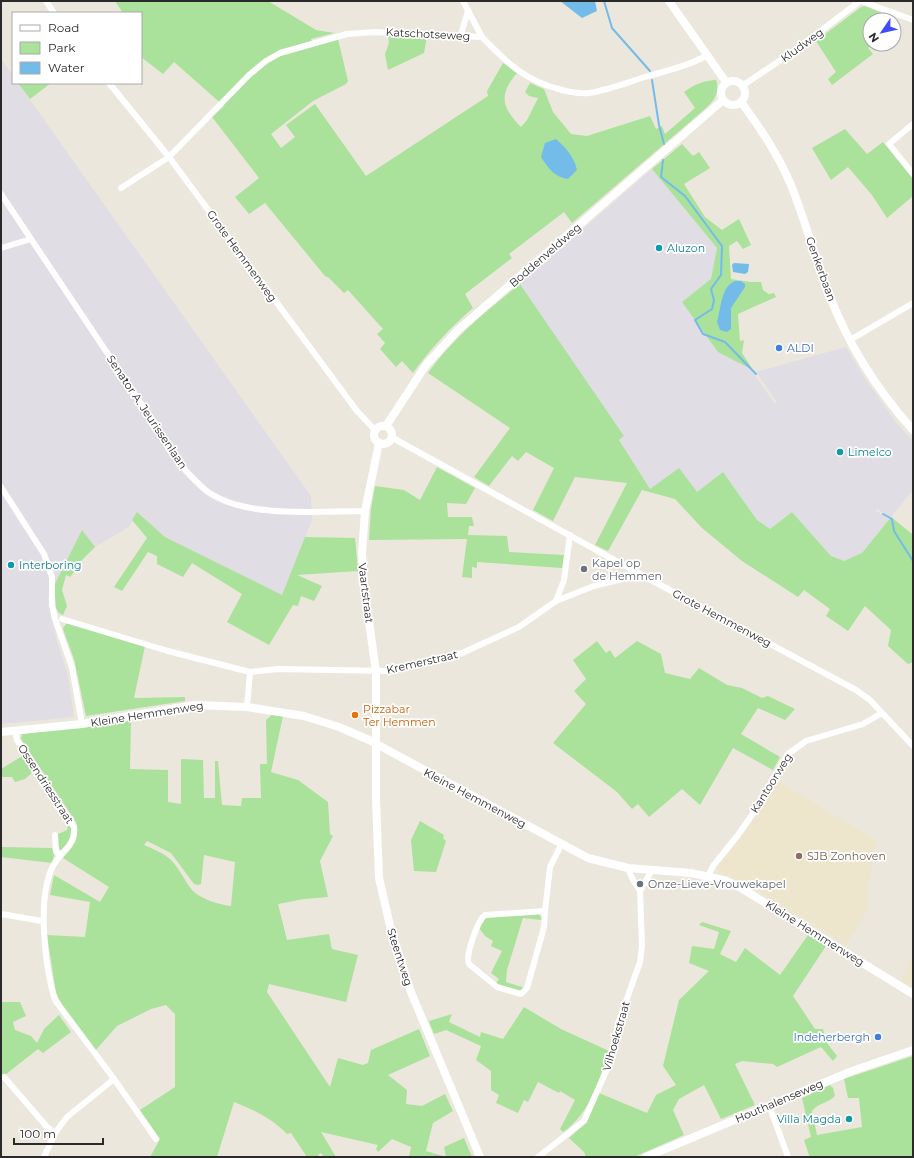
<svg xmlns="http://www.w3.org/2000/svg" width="914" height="1158" font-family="Montserrat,sans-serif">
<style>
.industrial{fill:#e0dde4}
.education{fill:#ede6cc}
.green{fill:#aae19b;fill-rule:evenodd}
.water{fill:#73bcea}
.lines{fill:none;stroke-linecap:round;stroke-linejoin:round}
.stream{stroke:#73bcea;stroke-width:2}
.street{stroke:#fff;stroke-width:6}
.secondary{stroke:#fff;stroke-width:8}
.culture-dot{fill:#0f9aa8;stroke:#fff;stroke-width:1.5}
.shop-dot{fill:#3f7fe0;stroke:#fff;stroke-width:1.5}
.worship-dot{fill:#6b7280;stroke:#fff;stroke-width:1.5}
.food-dot{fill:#e8710a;stroke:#fff;stroke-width:1.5}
.education-dot{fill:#8d6e63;stroke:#fff;stroke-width:1.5}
.labels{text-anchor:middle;stroke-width:3.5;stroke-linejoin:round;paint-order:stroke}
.street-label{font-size:11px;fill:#2a2a2a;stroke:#fff}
.culture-label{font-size:11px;fill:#0d838f;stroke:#fff;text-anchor:start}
.shop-label{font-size:11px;fill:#366cbe;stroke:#fff;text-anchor:start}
.worship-label{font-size:11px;fill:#5b616d;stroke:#fff;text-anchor:start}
.food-label{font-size:11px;fill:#c56008;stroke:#fff;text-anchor:start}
.education-label{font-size:11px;fill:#785e54;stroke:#fff;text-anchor:start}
</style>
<rect width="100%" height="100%" fill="#ece7dc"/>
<g class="industrial">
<path d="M1 59 13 75V83H18L311 496 312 520 282 595 165 537 137 512 129 527 95 547 82 531 48 599 56 638 68 675 74 717 1 724Z"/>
<path d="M652 169 717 248 711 279 682 302 754 374 775 404 777 402 756 372 846 347 864 377 895 421 913 441V490L890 518 877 509 875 510 889 519 862 553 844 561 831 556 792 512 770 529 757 520 723 472 697 492 650 489 619 440 624 436 520 284Z"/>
</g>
<g class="education">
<path d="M776 780 876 840 867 895 869 908 846 945 751 886 720 873 717 871 718 866 742 836 758 813Z"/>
<path d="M913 953V988L901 981Z"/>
</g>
<g class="green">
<path d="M115 1H268L316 30 334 33 311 39 312 45 338 39 348 81 346 84 313 101 271 134 281 148 295 137 286 125 315 104 366 176 488 96 487 91 503 63 517 73C498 95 502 108 521 127L527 120 538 98 529 96 525 92 530 83 544 89 553 112 571 134 587 136 650 116 656 129 662 126 665 134 695 108 684 92C695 84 702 81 716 80 720 93 714 101 705 109L572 223 564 212 509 254 512 258 465 294 473 308C451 327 430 349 413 373L402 361 396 367 380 349 385 343 377 334 383 329 348 290 344 293 329 278 325 276 265 203 249 214 235 197 259 178 212 117 224 106 174 62 163 74 141 57V13H123Z"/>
<path d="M865 6 889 16 888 20H870V44H874L868 48 873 54 832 85 828 79 836 72 816 41 861 7Z"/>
<path d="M388 35 427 36 424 53 388 70 385 54 389 43Z"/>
<path d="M18 83H51L30 99Z"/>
<path d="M845 129 867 154 883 142 913 179V196L887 218 872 195 848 167 831 180 812 148Z"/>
<path d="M682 144 693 156 699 152 710 168 684 184 705 217 722 230 739 219 751 245 743 249 737 241 729 246 731 279 750 282H761L763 290 769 294 774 293 776 297 738 314 740 341 744 340 742 353 753 370 718 352 682 302 711 279 717 248 652 169Z"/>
<path d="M520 284 624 436 619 440 650 489 679 468 697 492 723 472 757 520 770 529 792 512 831 556 844 561 862 553 891 517 912 534 913 662 908 664 888 646 891 630 865 606 848 631 826 616 830 609 804 590 798 597 742 561 702 528 675 499 642 490 608 551 595 545 627 483 575 477 553 521 533 510 554 468 526 452 518 461 512 456 489 486 474 477 510 428 428 373C453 338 486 311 520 284Z"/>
<path d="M437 467 475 488 466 504 447 503 448 517H472L474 526H469L468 535 507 536 509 552 564 555 562 568 477 562V568L472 567V578L462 577 467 539 369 540 371 509 375 486 404 490 420 500Z"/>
<path d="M137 512 165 537 282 595 305 537 355 538 358 571 297 575 322 586 314 601 301 596 298 606 293 605 269 645 227 622 242 594 192 563 183 577 157 564V556L148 552 122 591 114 587 147 538 132 520Z"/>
<path d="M82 530 95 547 77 565 79 566 70 577 66 575 62 590 67 606 63 615 59 613 56 608 54 586Z"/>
<path d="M67 623 145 646 134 698 185 697V701L86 716 74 659 64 632 63 628Z"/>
<path d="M597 641 606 653 610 650 615 658 637 641 661 654 665 673 690 679 699 668 727 685 742 688 762 698 768 696 795 709 785 720 758 708 741 734 780 757 773 770 733 748 700 805 682 789 649 817 638 804 632 809 617 792 553 743 586 704 574 691 586 679 573 660Z"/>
<path d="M273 714 283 716 271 772 298 780 328 802 330 834 333 836 320 861 328 897 304 899 278 904 287 940 329 934 332 949 358 955 346 1002 269 984 267 992 330 1087 338 1058 363 1065 368 1063 371 1050 419 1029 430 1056 388 1075 407 1090 406 1104 422 1106 445 1094 453 1111 433 1123 426 1151 446 1157 444 1147 464 1138 472 1157H409L411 1147 392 1139 378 1152 376 1149 378 1145 321 1132 336 1157H324L321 1153 318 1155 319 1157H307L291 1133 287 1134C272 1118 254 1110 234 1102L217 1157H150L160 1139 140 1110 175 1087V1014L166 1005 151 1009 117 1026 95 1051 64 1008 56 993 47 935 85 937 90 902 50 895 54 875 100 902 109 887 63 858C74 845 80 840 76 822L21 739 22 734 131 720 130 769 168 770V802L181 804V759L203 760 204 798H215V761H218L222 805 241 806 242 798H261L260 764H267L266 720ZM147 841 171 853 194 884 198 885 201 884 204 855 235 862 231 906C220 905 201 899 193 891 185 882 180 869 171 860 164 853 153 849 144 845Z"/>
<path d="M24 755 34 770 33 772 25 779 15 782 12 777H1V769Z"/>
<path d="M420 821 444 835 443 838 446 841 436 872 414 871 411 840Z"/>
<path d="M69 823C76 834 69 842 61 850L59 849 56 835 67 830Z"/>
<path d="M1 847 52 848 54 855 52 863 1 857Z"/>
<path d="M539 914 542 920 523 918 507 970 506 982 525 988 522 991 500 986 496 983 499 979 491 973 502 951 491 946 493 941 485 936 479 928 484 918Z"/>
<path d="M702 922 731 931 720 954 736 962 745 948 780 975 808 935 826 946 793 996 815 1029H823L827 1043 837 1056 833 1061 821 1047 777 1067 773 1064 742 1061 735 1064 755 1105 721 1119 704 1085 679 1099 673 1110 684 1135 634 1157H586L584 1152 569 1138 586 1123 599 1093 647 1113 656 1095 676 1085 663 1066 679 1000 709 971 689 963 692 946 714 949 719 932 699 925Z"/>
<path d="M1 1002H20L26 1016 13 1022 15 1030 31 1036 37 1043 44 1029 59 1015 71 1032 43 1053 38 1049 1 1078Z"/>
<path d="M524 1007 561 1029 609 1051C599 1080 590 1114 563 1132L560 1129 575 1100 560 1091 559 1093 538 1082 528 1102 524 1100 518 1113 496 1103 499 1095 491 1090V1071L476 1060 481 1046 446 1030 434 1034 429 1021 452 1014 449 1022 480 1037 481 1032 503 1039Z"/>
<path d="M913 1056V1157H811L809 1155 804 1140 811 1137 802 1098 830 1085 833 1088 835 1096C828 1103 818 1103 812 1111L817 1135 862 1127 859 1098H848L844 1079Z"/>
</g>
<g class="water">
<path d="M560 1H595L597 11 582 18Z"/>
<path d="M556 139C566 148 574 157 577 170L568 179C554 177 548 168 541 157L545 143Z"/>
<path d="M734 263 749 264 748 272 745 274 733 272 732 265Z"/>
<path d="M735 281H741L745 284V287L731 308V329L727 332 720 330 717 322C721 309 721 286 735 281Z"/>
</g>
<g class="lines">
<g class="stream">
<path d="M604 1 612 28 650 71"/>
<path d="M652 80 659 125 664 144"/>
<path d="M663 160 661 177 685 196 722 246 721 275 711 289 714 300 712 309 695 320 703 334 725 342 756 374"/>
<path d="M883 514 892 519 894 531 913 561"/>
</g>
<g class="street">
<path d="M46 1 54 13"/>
<path d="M463 1 482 37"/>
<path d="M861 1 913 20"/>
<path d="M461 34 468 11"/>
<path d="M109 83 169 157 357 411 375 430"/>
<path d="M742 86 797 49 860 1"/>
<path d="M913 124 889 144 913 174"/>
<path d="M121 188 169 157 249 75 266 61 280 53 347 34 374 32 482 37C507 63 525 81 562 90 570 92 580 94 589 93 608 90 626 83 645 77 666 71 688 66 708 55"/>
<path d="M1 194 186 471C193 478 200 486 208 492 247 519 319 511 365 511"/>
<path d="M1 248 31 239"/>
<path d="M850 340 913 303"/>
<path d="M391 437 638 573 856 690 870 700 913 746"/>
<path d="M1 487 44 554 52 577V605L55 619 72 667 82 724"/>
<path d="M556 601 564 580 570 535"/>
<path d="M62 619 168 651 250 672 278 669 389 671 462 653 519 627 556 601 594 586 630 577 638 573"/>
<path d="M247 707 250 672"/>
<path d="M15 730 17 740 74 827C76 847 59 852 52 868 37 900 45 968 55 1000L114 1079 156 1139"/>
<path d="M55 835 56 851 60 856"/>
<path d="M628 868 633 880 640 891"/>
<path d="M708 876 713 866 738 835 754 812 788 754 806 741 863 724 882 713"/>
<path d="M545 911 544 927 527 988 521 994 497 987 469 964C465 955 478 920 485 915L545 911 550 867 561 845"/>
<path d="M1 914 42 921"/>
<path d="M4 1077 47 1127 55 1133"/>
<path d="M769 1105 788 1157"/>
<path d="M44 1157 55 1133 67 1117 114 1079"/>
<path d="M538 1157 584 1121 608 1067 619 1021 640 962 642 946 640 891 652 870"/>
</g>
<g class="secondary">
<path d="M669 1 726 82"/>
<circle cx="733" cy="93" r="12"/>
<path d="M741 102C760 128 778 154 791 185 805 220 815 258 829 294 848 344 877 390 913 430"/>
<path d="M386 426 426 365 458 330 723 100"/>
<circle cx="383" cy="435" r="9"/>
<path d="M379 443 365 511 362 553 364 585 376 672V799L379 878 391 930 411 992 480 1157"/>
<path d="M1 732 82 724 195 705 247 707 304 716 339 727 369 740 588 858 628 868 691 873 727 881 741 888 913 994"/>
<path d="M646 1157 852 1071 913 1050"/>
</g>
</g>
<g class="culture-dot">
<circle cx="659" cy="248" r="4"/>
<circle cx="840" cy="452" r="4"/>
<circle cx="11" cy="565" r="4"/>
<circle cx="849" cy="1119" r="4"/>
</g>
<g class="shop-dot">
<circle cx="779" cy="348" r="4"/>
<circle cx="878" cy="1037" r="4"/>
</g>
<g class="worship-dot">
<circle cx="584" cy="569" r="4"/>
<circle cx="640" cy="884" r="4"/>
</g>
<circle class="food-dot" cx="355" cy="715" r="4"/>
<circle class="education-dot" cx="799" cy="856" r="4"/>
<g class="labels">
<g class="street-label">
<text transform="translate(428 34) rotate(3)" y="4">Katschotseweg</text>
<text transform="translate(802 45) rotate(-36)" y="4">Kludweg</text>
<text transform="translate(545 255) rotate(-41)" y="4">Boddenveldweg</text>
<text transform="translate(242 256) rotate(54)" y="4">Grote Hemmenweg</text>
<text transform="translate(821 269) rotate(70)" y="4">Genkerbaan</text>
<text transform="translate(147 412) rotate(56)" y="4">Senator A. Jeurissenlaan</text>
<text transform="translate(366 593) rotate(83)" y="4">Vaartstraat</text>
<text transform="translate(722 618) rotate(28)" y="4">Grote Hemmenweg</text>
<text transform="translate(422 662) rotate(-13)" y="4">Kremerstraat</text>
<text transform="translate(147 714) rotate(-9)" y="4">Kleine Hemmenweg</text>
<text transform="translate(771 783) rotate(-58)" y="4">Kantoorweg</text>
<text transform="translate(46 784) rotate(57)" y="4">Ossendriesstraat</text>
<text transform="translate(475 798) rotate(28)" y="4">Kleine Hemmenweg</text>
<text transform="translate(815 933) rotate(32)" y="4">Kleine Hemmenweg</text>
<text transform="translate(400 957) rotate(72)" y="4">Steentweg</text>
<text transform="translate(616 1036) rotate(-74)" y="4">Vilhoekstraat</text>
<text transform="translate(779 1101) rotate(-23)" y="4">Houthalenseweg</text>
</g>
<g class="culture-label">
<text x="667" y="252">Aluzon</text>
<text x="848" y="456">Limelco</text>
<text x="19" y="569">Interboring</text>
<text x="841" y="1123" text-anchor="end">Villa Magda</text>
</g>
<g class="shop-label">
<text x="787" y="352">ALDI</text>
<text x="870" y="1041" text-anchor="end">Indeherbergh</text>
</g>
<g class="worship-label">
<text x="592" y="567">Kapel op<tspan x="592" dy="13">de Hemmen</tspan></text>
<text x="648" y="888">Onze-Lieve-Vrouwekapel</text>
</g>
<g class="food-label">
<text x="363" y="713">Pizzabar<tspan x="363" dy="13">Ter Hemmen</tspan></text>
</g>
<g class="education-label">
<text x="807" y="860">SJB Zonhoven</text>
</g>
</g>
<rect width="914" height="1158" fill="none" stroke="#2a2a2a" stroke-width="4"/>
<rect x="12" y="12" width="130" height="72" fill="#ffffff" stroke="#aaaaaa"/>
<rect x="20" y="25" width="20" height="6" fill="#ffffff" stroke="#aaaaaa"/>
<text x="48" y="32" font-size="12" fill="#2a2a2a">Road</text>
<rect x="20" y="42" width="20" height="12" fill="#aae19b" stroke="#aaaaaa"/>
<text x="48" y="52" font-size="12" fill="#2a2a2a">Park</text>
<rect x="20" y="62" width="20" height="12" fill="#73bcea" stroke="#aaaaaa"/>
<text x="48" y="72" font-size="12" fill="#2a2a2a">Water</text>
<g transform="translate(882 32) rotate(236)"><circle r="19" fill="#ffffff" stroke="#aaaaaa"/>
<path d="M0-3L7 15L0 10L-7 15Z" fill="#414df4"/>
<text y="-6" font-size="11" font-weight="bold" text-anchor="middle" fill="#2a2a2a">N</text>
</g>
<path d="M14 1138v6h89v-6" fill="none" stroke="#2a2a2a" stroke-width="2"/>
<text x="20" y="1138" font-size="12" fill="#2a2a2a" stroke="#ffffff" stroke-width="3" paint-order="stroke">100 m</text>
</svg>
